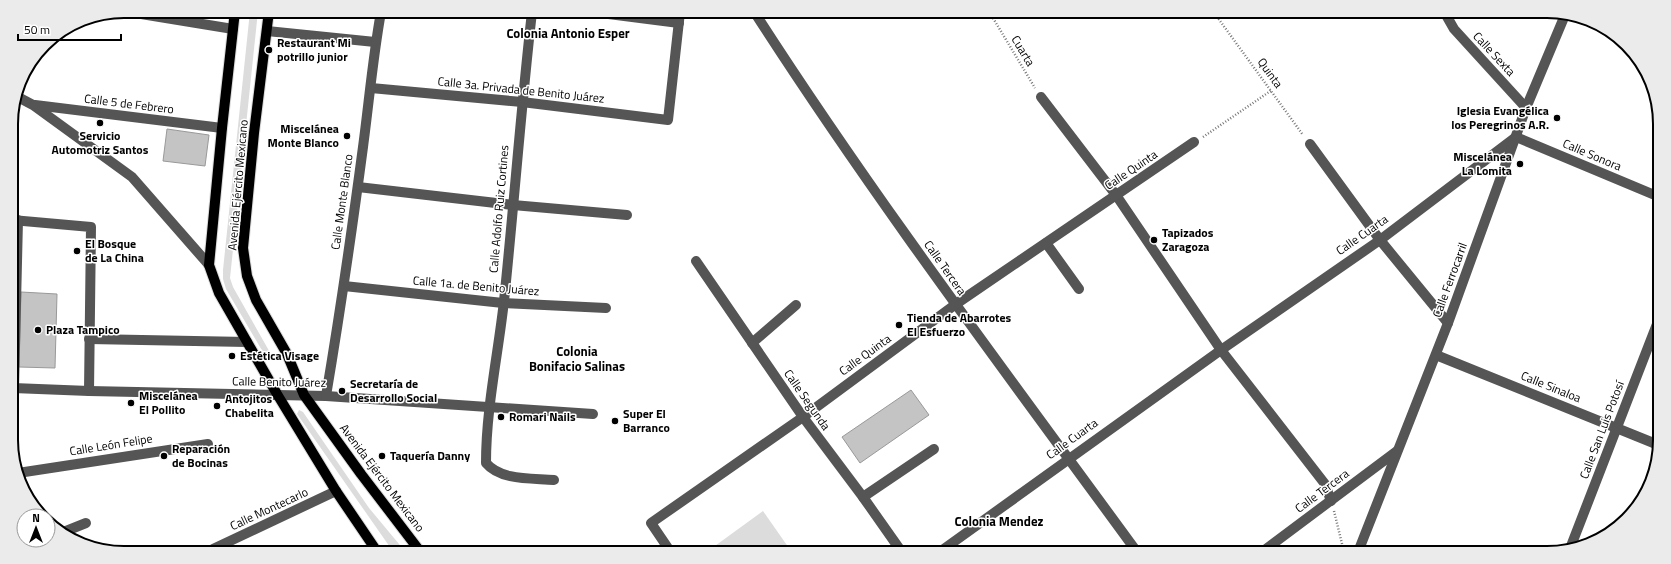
<svg xmlns="http://www.w3.org/2000/svg" width="1671" height="564" font-family="'Titillium Web',sans-serif">
<style>
.green{fill:#dcdcdc}
.building{fill:#c4c4c4;stroke:#999}
.lines{fill:none;stroke-linecap:round;stroke-linejoin:round}
.major-casing{stroke:#dbdbdb;stroke-width:12}
.path{stroke:#777;stroke-width:2.5;stroke-dasharray:1 2;stroke-linecap:butt}
.minor{stroke:#555;stroke-width:10}
.major{stroke:#000;stroke-width:10}
.poi-dot{fill:#000;stroke:#fff;stroke-width:1.5}
.labels{text-anchor:middle;stroke-width:3;stroke-linejoin:round;paint-order:stroke}
.poi-label{font-size:12px;font-weight:bold;fill:#000;stroke:#fff;text-anchor:start}
.street-label{font-size:12px;fill:#000;stroke:#fff}
.neighbourhood-label{font-size:13px;font-weight:bold;fill:#000;stroke:#fff}
.rim{fill:none;stroke:#000;stroke-width:2}
</style>
<rect width="100%" height="100%" fill="#fff"/>
<g class="green">
<path d="M250 11H258L230 278 233 287 272 356V360L270 361 267 359 226 289 223 279V270Z"/>
<path d="M299 410 303 412 369 508 404 550H392L297 414Z"/>
<path d="M763 511 791 551H708Z"/>
</g>
<g class="building">
<path d="M167 129 209 135 205 166 163 161Z"/>
<path d="M21 292 57 294 55 368 19 367Z"/>
<path d="M911 390 929 415 860 463 842 437Z"/>
</g>
<g class="lines">
<g class="major-casing">
<g id="major">
<path d="M235 11 222 128 209 265 219 293 277 394 336 491 376 550"/>
<path d="M269 11 254 133 243 248 247 276 256 300 287 354 304 395 361 474 419 550"/>
</g>
</g>
<g class="path">
<path d="M990 13 1035 88"/>
<path d="M1215 14 1303 135"/>
<path d="M1203 137 1272 90"/>
<path d="M1334 511 1344 552"/>
</g>
<g class="minor">
<path d="M123 11 233 29"/>
<path d="M532 12C521 108 514 205 504 301 498 355 486 409 486 463 501 481 533 478 554 480"/>
<path d="M593 12 679 23"/>
<path d="M755 13C874 198 1007 374 1137 552"/>
<path d="M1446 15 1454 29 1526 108"/>
<path d="M267 31 375 42"/>
<path d="M371 88 522 102 668 120 680 12"/>
<path d="M16 96 33 105 132 177 209 265"/>
<path d="M1041 97 1116 195 1221 350 1325 484 1331 501"/>
<path d="M35 105 222 128"/>
<path d="M1310 144 1380 240 1448 323"/>
<path d="M358 187 513 205 627 215"/>
<path d="M12 220 91 227 89 391"/>
<path d="M1046 243 1079 289"/>
<path d="M696 261 803 417 863 497 901 551"/>
<path d="M344 286 503 303 606 308"/>
<path d="M89 339 247 342"/>
<path d="M752 343 796 305"/>
<path d="M1436 355 1656 444"/>
<path d="M13 388 89 391 326 396 593 414"/>
<path d="M14 388 18 220"/>
<path d="M326 396C340 313 352 230 363 147 369 102 373 56 381 12"/>
<path d="M18 473 208 444"/>
<path d="M863 497 934 449"/>
<path d="M66 531 86 523"/>
<path d="M1571 546 1657 324"/>
<path d="M213 549 336 491"/>
<path d="M670 551 651 523 803 417 956 304 1194 142"/>
<path d="M941 551 1221 350 1380 240 1516 137 1657 196"/>
<path d="M1262 552 1397 451"/>
<path d="M1358 552 1448 323 1526 108 1565 15"/>
</g>
<use href="#major" class="major"/>
</g>
<g class="poi-dot">
<circle cx="269" cy="50" r="4"/>
<circle cx="1557" cy="118" r="4"/>
<circle cx="100" cy="123" r="4"/>
<circle cx="347" cy="136" r="4"/>
<circle cx="1520" cy="164" r="4"/>
<circle cx="1154" cy="240" r="4"/>
<circle cx="77" cy="251" r="4"/>
<circle cx="899" cy="325" r="4"/>
<circle cx="38" cy="330" r="4"/>
<circle cx="232" cy="356" r="4"/>
<circle cx="342" cy="391" r="4"/>
<circle cx="131" cy="403" r="4"/>
<circle cx="217" cy="406" r="4"/>
<circle cx="501" cy="417" r="4"/>
<circle cx="615" cy="421" r="4"/>
<circle cx="164" cy="456" r="4"/>
<circle cx="382" cy="456" r="4"/>
</g>
<g class="labels">
<g class="poi-label">
<text x="277" y="47">Restaurant Mi<tspan x="277" dy="14">potrillo junior</tspan></text>
<text x="1549" y="115" text-anchor="end">Iglesia Evangélica<tspan x="1549" dy="14">los Peregrinos A.R.</tspan></text>
<text x="339" y="133" text-anchor="end">Miscelánea<tspan x="339" dy="14">Monte Blanco</tspan></text>
<text x="100" y="140" text-anchor="middle">Servicio<tspan x="100" dy="14">Automotriz Santos</tspan></text>
<text x="1512" y="161" text-anchor="end">Miscelánea<tspan x="1512" dy="14">La Lomita</tspan></text>
<text x="1162" y="237">Tapizados<tspan x="1162" dy="14">Zaragoza</tspan></text>
<text x="85" y="248">El Bosque<tspan x="85" dy="14">de La China</tspan></text>
<text x="907" y="322">Tienda de Abarrotes<tspan x="907" dy="14">El Esfuerzo</tspan></text>
<text x="46" y="334">Plaza Tampico</text>
<text x="240" y="360">Estética Visage</text>
<text x="350" y="388">Secretaría de<tspan x="350" dy="14">Desarrollo Social</tspan></text>
<text x="139" y="400">Miscelánea<tspan x="139" dy="14">El Pollito</tspan></text>
<text x="225" y="403">Antojitos<tspan x="225" dy="14">Chabelita</tspan></text>
<text x="623" y="418">Super El<tspan x="623" dy="14">Barranco</tspan></text>
<text x="509" y="421">Romari Nails</text>
<text x="172" y="453">Reparación<tspan x="172" dy="14">de Bocinas</tspan></text>
<text x="390" y="460">Taquería Danny</text>
</g>
<g class="street-label">
<text transform="translate(1023 51) rotate(59)" y="4">Cuarta</text>
<text transform="translate(1494 54) rotate(47)" y="4">Calle Sexta</text>
<text transform="translate(1270 73) rotate(54)" y="4">Quinta</text>
<text transform="translate(521 90) rotate(6)" y="4">Calle 3a. Privada de Benito Juárez</text>
<text transform="translate(129 104) rotate(7)" y="4">Calle 5 de Febrero</text>
<text transform="translate(1592 155) rotate(23)" y="4">Calle Sonora</text>
<text transform="translate(1131 170) rotate(-34)" y="4">Calle Quinta</text>
<text transform="translate(238 185) rotate(-85)" y="4">Avenida Ejército Mexicano</text>
<text transform="translate(342 202) rotate(-82)" y="4">Calle Monte Blanco</text>
<text transform="translate(499 209) rotate(-85)" y="4">Calle Adolfo Ruiz Cortines</text>
<text transform="translate(1362 235) rotate(-35)" y="4">Calle Cuarta</text>
<text transform="translate(945 268) rotate(55)" y="4">Calle Tercera</text>
<text transform="translate(1450 280) rotate(-70)" y="4">Calle Ferrocarril</text>
<text transform="translate(476 286) rotate(5)" y="4">Calle 1a. de Benito Juárez</text>
<text transform="translate(865 355) rotate(-36)" y="4">Calle Quinta</text>
<text transform="translate(279 382) rotate(1)" y="4">Calle Benito Juárez</text>
<text transform="translate(1551 387) rotate(22)" y="4">Calle Sinaloa</text>
<text transform="translate(807 400) rotate(55)" y="4">Calle Segunda</text>
<text transform="translate(1602 430) rotate(-69)" y="4">Calle San Luis Potosí</text>
<text transform="translate(1072 439) rotate(-36)" y="4">Calle Cuarta</text>
<text transform="translate(111 445) rotate(-9)" y="4">Calle León Felipe</text>
<text transform="translate(382 478) rotate(53)" y="4">Avenida Ejército Mexicano</text>
<text transform="translate(1322 491) rotate(-37)" y="4">Calle Tercera</text>
<text transform="translate(269 509) rotate(-25)" y="4">Calle Montecarlo</text>
</g>
<g class="neighbourhood-label">
<text x="568" y="38">Colonia Antonio Esper</text>
<text x="577" y="356">Colonia<tspan x="577" dy="15">Bonifacio Salinas</tspan></text>
<text x="999" y="526">Colonia Mendez</text>
</g>
</g>
<path d="M0 0H1671V564H0ZM124 18H1547A106 106 0 0 1 1653 124V440A106 106 0 0 1 1547 546H124A106 106 0 0 1 18 440V124A106 106 0 0 1 124 18Z" fill="#ebebeb" fill-rule="evenodd"/>
<path class="rim" d="M124 18H1547A106 106 0 0 1 1653 124V440A106 106 0 0 1 1547 546H124A106 106 0 0 1 18 440V124A106 106 0 0 1 124 18Z"/>
<g transform="translate(36 528)"><circle r="19" fill="#ffffff" stroke="#999999"/>
<path d="M0-3L7 15L0 10L-7 15Z" fill="#000000"/>
<text y="-6" font-size="11" font-weight="bold" text-anchor="middle" fill="#000000">N</text>
</g>
<path d="M18 34v6h103v-6" fill="none" stroke="#000000" stroke-width="2"/>
<text x="24" y="34" font-size="12" fill="#000000" stroke="#ffffff" stroke-width="3" paint-order="stroke">50 m</text>
</svg>
